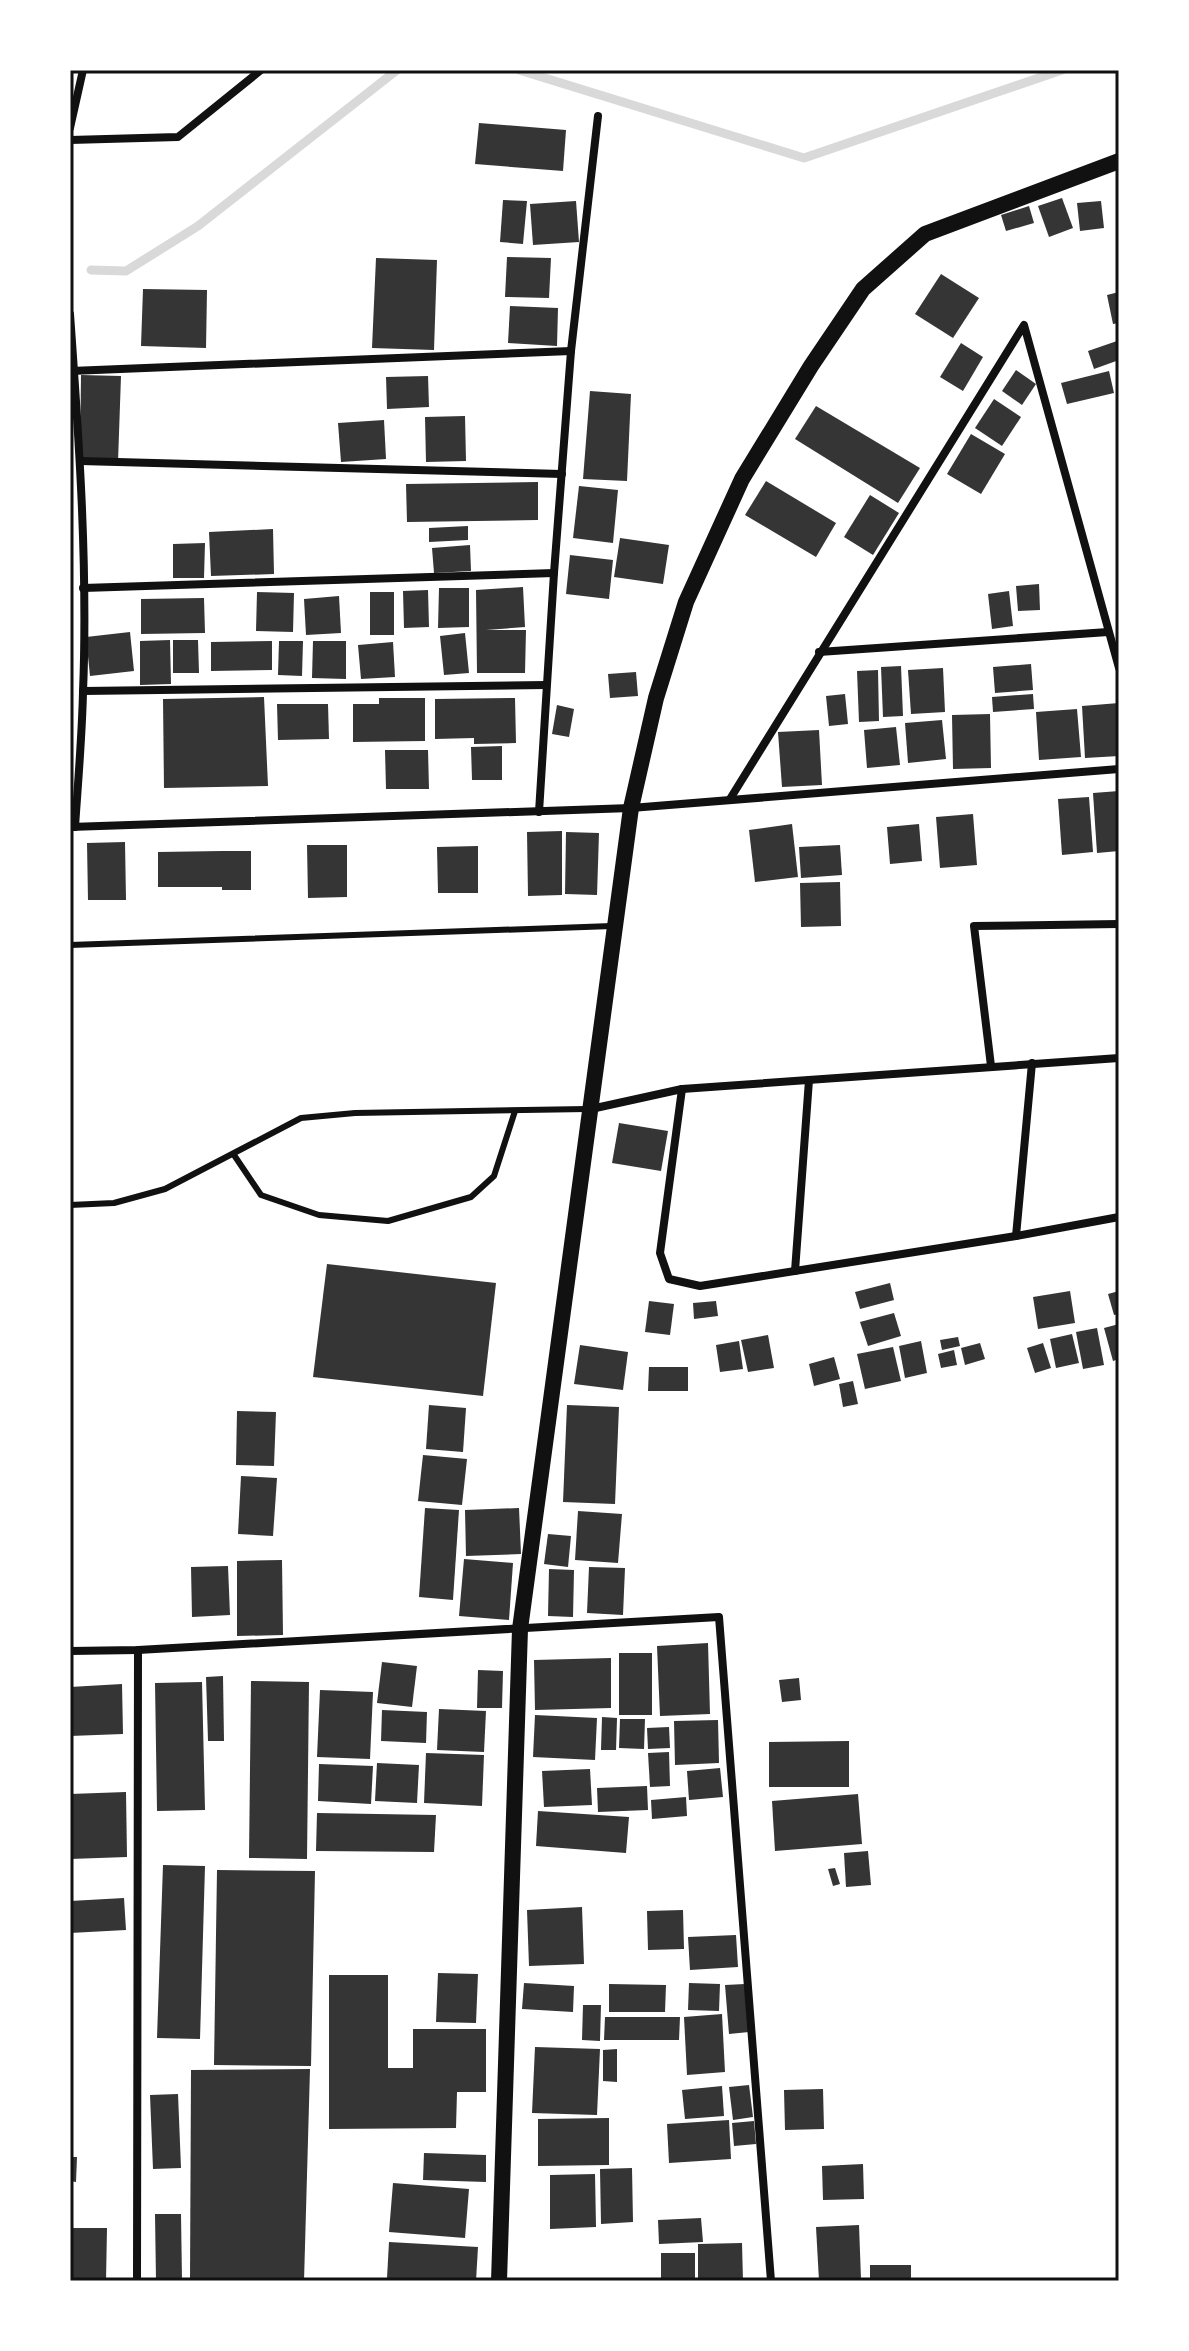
<svg xmlns="http://www.w3.org/2000/svg" width="1189" height="2351" font-family="'Exo 2',sans-serif">
<style>
.lines{fill:none;stroke-linecap:round;stroke-linejoin:round}
.stream{stroke:#d9d9d9;stroke-width:9}
.building{fill:#353535}
.service{stroke:#111;stroke-width:6}
.minor{stroke:#111;stroke-width:8}
.secondary{stroke:#111;stroke-width:16}
.neatline{fill:none;stroke:#111;stroke-width:3}
</style>
<rect width="100%" height="100%" fill="#fff"/>
<g class="lines">
<g class="stream">
<path d="M519 70 804 158 1062 70"/>
<path d="M91 270 126 271 198 226 397 70"/>
</g>
</g>
<g class="building">
<path d="M479 123 566 130 563 171 475 164Z"/>
<path d="M1062 198 1073 228 1049 237 1038 206Z"/>
<path d="M503 200 527 201 523 244 500 242Z"/>
<path d="M576 201 579 242 533 245 530 204Z"/>
<path d="M1101 201 1104 228 1080 231 1077 203Z"/>
<path d="M1029 206 1034 223 1006 231 1001 215Z"/>
<path d="M507 257 551 258 549 298 505 297Z"/>
<path d="M376 258 437 260 434 350 372 348Z"/>
<path d="M941 274 979 298 953 338 915 314Z"/>
<path d="M143 289 207 290 206 348 141 346Z"/>
<path d="M1119 292V323L1113 324 1107 295Z"/>
<path d="M510 306 558 308 557 346 508 343Z"/>
<path d="M1117 341 1119 360 1094 369 1088 351Z"/>
<path d="M961 343 983 357 963 391 940 377Z"/>
<path d="M1016 370 1036 384 1022 405 1002 391Z"/>
<path d="M1109 371 1114 393 1067 404 1061 383Z"/>
<path d="M81 375 121 376 118 462 80 461Z"/>
<path d="M428 376 429 407 387 409 386 377Z"/>
<path d="M590 391 631 394 627 481 583 479Z"/>
<path d="M994 399 1021 417 1002 446 975 428Z"/>
<path d="M816 406 920 468 898 503 795 439Z"/>
<path d="M465 416 466 461 426 462 425 417Z"/>
<path d="M384 420 386 459 341 462 338 423Z"/>
<path d="M971 434 1005 454 981 494 947 474Z"/>
<path d="M766 481 836 523 816 557 745 515Z"/>
<path d="M538 482V520L407 522 406 484Z"/>
<path d="M579 486 618 490 613 543 573 538Z"/>
<path d="M870 495 899 513 873 555 844 537Z"/>
<path d="M468 526V540L429 542V528Z"/>
<path d="M273 529 274 574 211 576 209 532Z"/>
<path d="M620 538 669 545 663 584 614 577Z"/>
<path d="M205 543 204 578H173V544Z"/>
<path d="M470 545 471 571 434 573 432 548Z"/>
<path d="M570 555 613 560 609 599 566 594Z"/>
<path d="M1039 584 1040 610 1018 611 1016 586Z"/>
<path d="M523 587 525 627 486 630H526L525 673H477L476 590Z"/>
<path d="M439 588H469V627L438 628Z"/>
<path d="M428 590 429 627 404 628 403 591Z"/>
<path d="M1009 591 1013 626 992 629 988 594Z"/>
<path d="M257 592 294 593 293 632 256 631Z"/>
<rect x="370" y="592" width="24" height="43"/>
<path d="M339 596 341 633 306 635 304 599Z"/>
<path d="M204 598 205 633 141 634V599Z"/>
<path d="M130 632 134 671 90 676 86 637Z"/>
<path d="M465 633 469 673 444 675 440 636Z"/>
<path d="M170 640 171 684 140 685V641Z"/>
<path d="M173 640H198L199 673H173Z"/>
<path d="M272 641V670L211 671V642Z"/>
<path d="M279 641H303L302 676 278 675Z"/>
<path d="M313 641H346V679L312 678Z"/>
<path d="M393 642 395 677 361 679 358 645Z"/>
<path d="M1031 664 1033 690 995 693 993 667Z"/>
<path d="M901 666 903 716 883 717 881 667Z"/>
<path d="M943 668 945 712 911 714 908 670Z"/>
<path d="M878 670 879 721 859 722 857 671Z"/>
<path d="M636 672 638 696 610 698 608 674Z"/>
<path d="M845 694 848 724 829 726 826 696Z"/>
<path d="M1033 694 1034 709 993 712 992 697Z"/>
<path d="M264 697 268 786 164 788 163 699Z"/>
<path d="M379 698H425V741L353 742V704H379Z"/>
<path d="M515 698 516 743 474 744V738L435 739V699Z"/>
<path d="M1119 703V756L1085 758 1082 706Z"/>
<path d="M277 704H328L329 739 278 740Z"/>
<path d="M557 705 574 709 569 737 552 734Z"/>
<path d="M1077 709 1081 757 1039 760 1036 712Z"/>
<path d="M990 714 991 768 953 769 952 715Z"/>
<path d="M942 720 946 759 908 763 905 723Z"/>
<path d="M896 727 900 765 867 768 864 730Z"/>
<path d="M819 730 822 785 782 787 778 732Z"/>
<path d="M502 746V780H472L471 747Z"/>
<path d="M385 750H428L429 789H386Z"/>
<path d="M1119 791V851L1097 853 1093 793Z"/>
<path d="M1089 797 1093 852 1062 855 1058 799Z"/>
<path d="M973 814 977 865 940 868 936 817Z"/>
<path d="M792 824 798 877 755 882 749 830Z"/>
<path d="M919 824 922 861 890 864 887 827Z"/>
<path d="M562 831V895L528 896 527 832Z"/>
<path d="M566 832 599 833 597 895 565 894Z"/>
<path d="M125 842 126 900H88L87 843Z"/>
<path d="M307 845H347V897L308 898Z"/>
<path d="M840 845 842 875 801 878 799 847Z"/>
<path d="M478 846V893H438L437 847Z"/>
<path d="M222 851H251V890H222V887H158V852Z"/>
<path d="M840 882 841 926 801 927 800 883Z"/>
<path d="M619 1123 668 1131 661 1171 612 1163Z"/>
<path d="M327 1264 496 1283 483 1396 313 1377Z"/>
<path d="M890 1283 894 1300 860 1309 855 1292Z"/>
<path d="M1070 1291 1075 1323 1038 1329 1033 1297Z"/>
<path d="M1119 1291V1314L1114 1315 1108 1294Z"/>
<path d="M649 1301 674 1304 670 1335 645 1332Z"/>
<path d="M716 1301 718 1316 694 1319 693 1303Z"/>
<path d="M894 1313 901 1336 868 1346 860 1322Z"/>
<path d="M1119 1324V1359L1113 1361 1104 1328Z"/>
<path d="M1097 1328 1104 1365 1083 1369 1076 1332Z"/>
<path d="M1072 1334 1079 1363 1056 1368 1050 1339Z"/>
<path d="M768 1335 774 1368 748 1372 741 1340Z"/>
<path d="M958 1337 960 1346 942 1350 940 1340Z"/>
<path d="M739 1341 743 1369 720 1372 716 1345Z"/>
<path d="M921 1341 927 1373 905 1378 899 1346Z"/>
<path d="M980 1343 985 1359 965 1365 961 1348Z"/>
<path d="M1043 1343 1051 1368 1035 1373 1027 1348Z"/>
<path d="M580 1345 628 1352 623 1390 574 1384Z"/>
<path d="M893 1347 901 1381 865 1389 857 1354Z"/>
<path d="M954 1350 957 1365 941 1368 938 1354Z"/>
<path d="M834 1357 840 1379 814 1386 809 1364Z"/>
<path d="M649 1367H688V1391H648Z"/>
<path d="M853 1381 858 1404 843 1407 839 1384Z"/>
<path d="M429 1405 466 1408 463 1452 426 1449Z"/>
<path d="M567 1405 619 1407 615 1504 563 1502Z"/>
<path d="M237 1411 276 1412 274 1466 236 1465Z"/>
<path d="M423 1455 467 1459 462 1505 418 1501Z"/>
<path d="M241 1476 277 1478 273 1536 238 1534Z"/>
<path d="M425 1508 459 1510 453 1600 419 1597Z"/>
<path d="M519 1508 521 1554 466 1556 465 1510Z"/>
<path d="M578 1511 622 1514 618 1563 575 1560Z"/>
<path d="M548 1534 571 1536 568 1567 544 1564Z"/>
<path d="M464 1559 513 1563 509 1620 459 1616Z"/>
<path d="M282 1560 283 1635 237 1636V1561Z"/>
<path d="M228 1566 230 1615 192 1617 191 1567Z"/>
<path d="M589 1567 625 1568 623 1615 587 1613Z"/>
<path d="M549 1569 574 1570 573 1617 548 1616Z"/>
<path d="M708 1643 710 1714 660 1716 657 1646Z"/>
<rect x="619" y="1653" width="33" height="62"/>
<path d="M611 1658V1708L535 1710 534 1660Z"/>
<path d="M382 1662 417 1666 412 1707 377 1703Z"/>
<path d="M478 1670 503 1671 502 1708H477Z"/>
<path d="M223 1676 224 1741H208L206 1677Z"/>
<path d="M799 1678 801 1700 782 1702 779 1680Z"/>
<path d="M251 1681 309 1682 307 1859 249 1858Z"/>
<path d="M202 1682 205 1810 157 1811 155 1683Z"/>
<path d="M122 1684 123 1734 70 1736V1687Z"/>
<path d="M320 1690 373 1692 370 1759 317 1757Z"/>
<path d="M439 1709 486 1711 484 1752 437 1750Z"/>
<path d="M382 1710 427 1712 426 1743 381 1741Z"/>
<path d="M535 1715 597 1718 595 1760 533 1757Z"/>
<path d="M602 1717 617 1718 616 1750H601Z"/>
<path d="M620 1719H645L644 1749 619 1748Z"/>
<path d="M718 1720 719 1763 675 1765 674 1721Z"/>
<path d="M669 1727 670 1748 648 1749 647 1728Z"/>
<path d="M849 1741V1787H769V1742Z"/>
<path d="M669 1752 670 1786 650 1787 648 1753Z"/>
<path d="M426 1753 484 1755 482 1806 424 1803Z"/>
<path d="M377 1763 419 1765 417 1803 375 1801Z"/>
<path d="M319 1764 373 1766 371 1804 318 1801Z"/>
<path d="M720 1768 723 1797 689 1800 687 1771Z"/>
<path d="M590 1769 592 1805 544 1807 542 1771Z"/>
<path d="M647 1786 648 1810 598 1812 597 1788Z"/>
<path d="M126 1792 127 1857 70 1859V1794Z"/>
<path d="M858 1794 862 1844 775 1851 772 1801Z"/>
<path d="M686 1797 687 1816 652 1819 651 1800Z"/>
<path d="M538 1811 629 1817 626 1853 536 1846Z"/>
<path d="M317 1813 436 1815 434 1852 316 1851Z"/>
<path d="M868 1851 871 1885 846 1887 844 1853Z"/>
<path d="M163 1865 205 1866 200 2039 157 2038Z"/>
<path d="M835 1868 840 1884 833 1886 828 1869Z"/>
<path d="M217 1870 315 1871 311 2066 214 2065Z"/>
<path d="M124 1898 126 1930 70 1933V1901Z"/>
<path d="M582 1907 584 1964 529 1966 527 1910Z"/>
<path d="M683 1910 684 1949 648 1950 647 1911Z"/>
<path d="M736 1935 738 1967 690 1970 688 1937Z"/>
<path d="M438 1973 478 1974 476 2023 436 2022Z"/>
<path d="M329 1975H388V2068H413V2029H486V2092H457L456 2128 329 2129Z"/>
<path d="M524 1983 574 1986 573 2012 522 2009Z"/>
<path d="M689 1983 720 1984 719 2011 688 2010Z"/>
<path d="M609 1984 666 1985 665 2012H609Z"/>
<path d="M745 1984 749 2032 729 2034 725 1985Z"/>
<path d="M583 2005H601L600 2041 582 2040Z"/>
<path d="M722 2014 725 2072 687 2075 684 2017Z"/>
<path d="M605 2017H680L679 2040H604Z"/>
<path d="M535 2047 600 2049 597 2115 532 2113Z"/>
<path d="M617 2049V2082L603 2081V2050Z"/>
<path d="M310 2069 304 2281H190L191 2070Z"/>
<path d="M749 2085 753 2117 733 2120 729 2087Z"/>
<path d="M722 2086 724 2116 685 2119 682 2090Z"/>
<path d="M823 2089 824 2129 785 2130 784 2090Z"/>
<path d="M178 2094 181 2168 153 2169 150 2095Z"/>
<path d="M609 2118V2165L538 2166V2119Z"/>
<path d="M729 2120 731 2159 669 2163 667 2124Z"/>
<path d="M754 2121 756 2144 734 2146 732 2123Z"/>
<path d="M424 2153 486 2155V2182L423 2180Z"/>
<path d="M70 2157H77L76 2182 70 2181Z"/>
<path d="M863 2164 864 2199 823 2200 822 2166Z"/>
<path d="M632 2168 633 2222 601 2224 600 2169Z"/>
<path d="M595 2174 596 2227 550 2229V2175Z"/>
<path d="M393 2183 469 2189 465 2238 389 2232Z"/>
<path d="M155 2214H181L182 2281H156Z"/>
<path d="M701 2218 703 2242 659 2244 658 2220Z"/>
<path d="M859 2225 861 2279 819 2281 816 2227Z"/>
<path d="M70 2228H107L106 2281H70Z"/>
<path d="M389 2242 478 2247 476 2281 387 2278Z"/>
<path d="M742 2243 743 2281H698V2244Z"/>
<rect x="661" y="2253" width="34" height="28"/>
<rect x="870" y="2265" width="41" height="16"/>
</g>
<g class="lines">
<g class="service">
<path d="M70 945 612 926"/>
<path d="M234 1155 261 1195 319 1215 388 1221 471 1197 494 1176 515 1111"/>
<path d="M70 1205 114 1203 165 1189 301 1118 355 1113 587 1109"/>
</g>
<g class="minor">
<path d="M70 128 83 70"/>
<path d="M70 140 178 137 261 70"/>
<path d="M70 314C79 440 88 567 83 692 82 737 78 782 75 827"/>
<path d="M71 371 571 351"/>
<path d="M80 461 562 474"/>
<path d="M83 588 554 573"/>
<path d="M819 652 1108 632"/>
<path d="M83 691 546 685"/>
<path d="M730 799 1024 325 1119 668"/>
<path d="M539 812 554 573 571 351 598 116"/>
<path d="M70 827 631 808 1119 769"/>
<path d="M991 1066 974 926 1119 924"/>
<path d="M682 1089 660 1253 669 1279 700 1286 1016 1236 1119 1217"/>
<path d="M591 1109 682 1089 1119 1058"/>
<path d="M1016 1236 1032 1063"/>
<path d="M795 1271 809 1080"/>
<path d="M70 1651 138 1650 719 1617 771 2281"/>
<path d="M137 2281 138 1650"/>
</g>
<path class="secondary" d="M499 2281 520 1629 631 808 656 698 686 602 742 479 811 366 863 289 925 234 1119 161"/>
</g>
<rect width="1189" height="2351" fill="none" stroke="#ffffff" stroke-width="144"/>
<rect x="72" y="72" width="1045" height="2207" class="neatline"/>
</svg>
